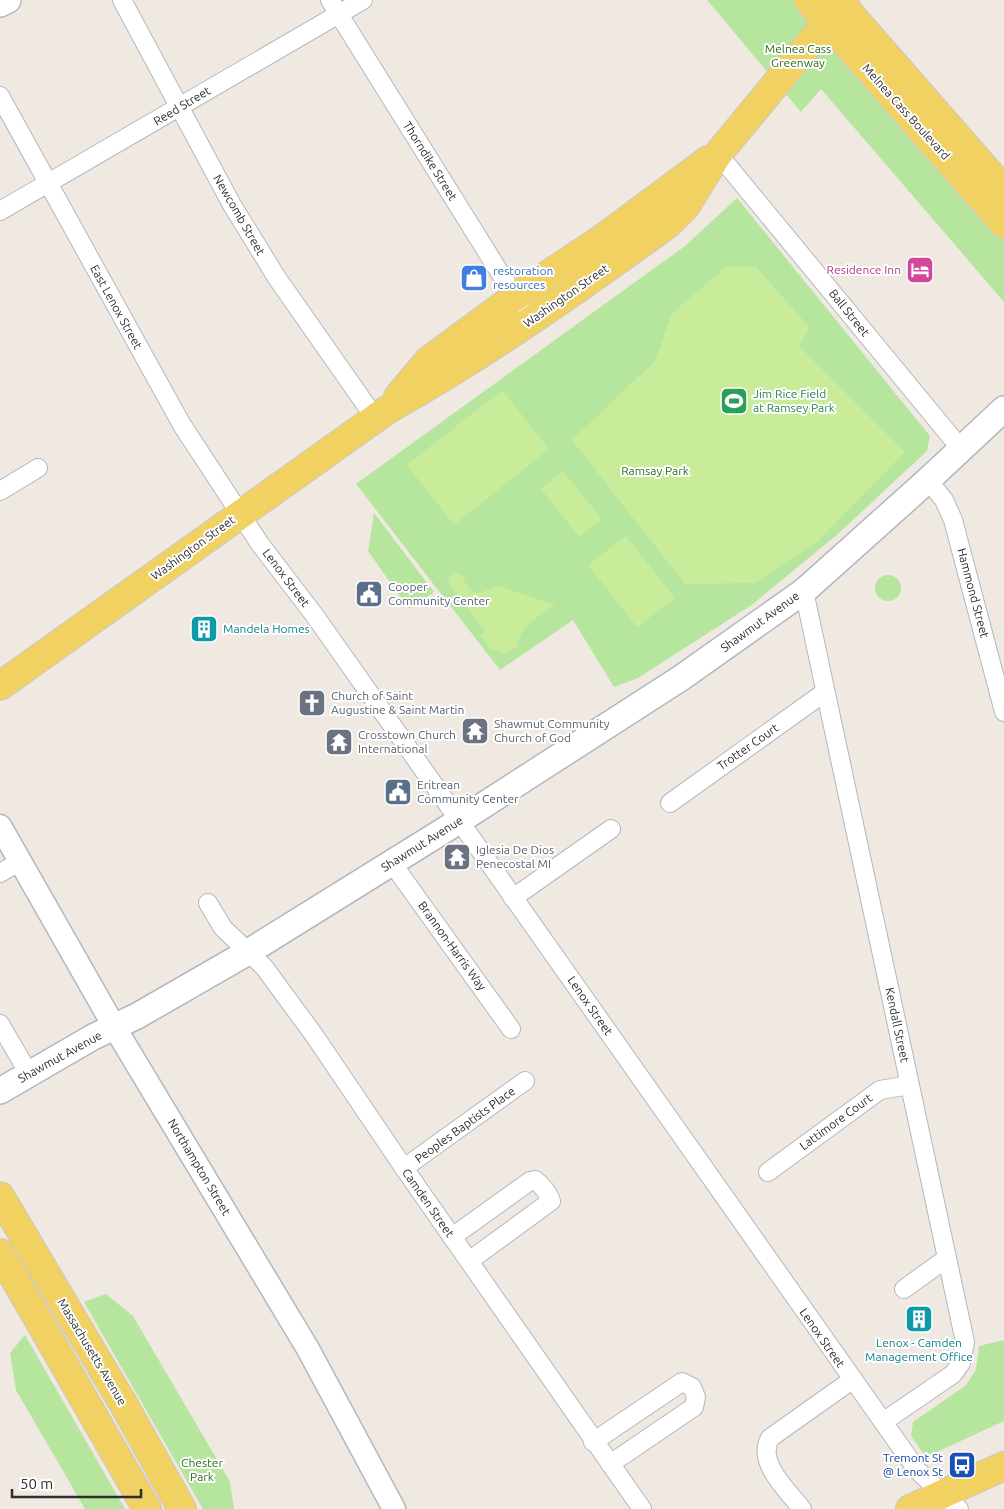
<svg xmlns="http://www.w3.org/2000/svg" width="1004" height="1509" font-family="Ubuntu,sans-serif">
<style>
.green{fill:#b6e59e}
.pitch{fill:#c9ec9a}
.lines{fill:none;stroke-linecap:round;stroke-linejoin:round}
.minor-casing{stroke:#b4b7c1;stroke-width:20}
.tertiary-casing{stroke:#b4b7c1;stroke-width:25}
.secondary-casing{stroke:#b4b7c1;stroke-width:28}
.primary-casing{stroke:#c9c9c9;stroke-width:30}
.minor{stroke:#fff;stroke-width:18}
.tertiary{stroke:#fff;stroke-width:22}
.secondary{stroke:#fff;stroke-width:25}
.primary{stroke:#f2d163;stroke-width:28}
.labels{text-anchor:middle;stroke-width:4;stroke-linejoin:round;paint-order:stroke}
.park-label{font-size:12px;fill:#2c6e1b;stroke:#fff}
.street-label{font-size:12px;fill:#2e2e2e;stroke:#fff}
.hotel-label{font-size:12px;fill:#b23c85;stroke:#fff;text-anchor:end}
.shop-label{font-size:12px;fill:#366cbe;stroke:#fff;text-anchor:start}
.leisure-label{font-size:12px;fill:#27864d;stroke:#fff;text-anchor:start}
.service-label{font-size:12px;fill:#4e5e75;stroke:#fff;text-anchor:start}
.culture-label{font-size:12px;fill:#0d838f;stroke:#fff;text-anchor:start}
.worship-label{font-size:12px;fill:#5b616d;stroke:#fff;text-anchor:start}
.transit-label{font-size:12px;fill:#164399;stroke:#fff;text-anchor:end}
</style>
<rect width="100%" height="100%" fill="#efe9e1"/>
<g class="green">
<path d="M707 0H794L1004 240V302L821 89 801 112Z"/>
<path d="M737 198 930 436 927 451 839 533 753 604 638 678 614 687 573 620 500 670 356 484 685 246Z"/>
<path d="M374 513 434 592 409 609 368 551Z"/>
<circle cx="888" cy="588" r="13"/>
<path d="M106 1294 133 1316 230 1482 234 1509H203L84 1302Z"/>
<path d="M25 1335 125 1509H85L16 1390 10 1353Z"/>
<path d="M1004 1340V1421L926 1457 911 1436 913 1422 965 1386 976 1370 979 1346Z"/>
</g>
<g class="pitch">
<path d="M727 266 756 267 810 328 799 346 905 452 818 541 755 583 685 584 572 440 655 361 672 313Z"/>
<path d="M502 390 549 449 454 525 407 465Z"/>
<path d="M563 471 602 519 579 537 541 489Z"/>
<path d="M626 536 675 598 637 627 588 565Z"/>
<path d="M452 573H460C463 577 464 580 466 584 475 600 487 589 498 586L555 605C538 617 520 625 517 647L506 654 491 649 480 636 485 631 448 582Z"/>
</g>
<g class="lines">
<g class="minor-casing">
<g id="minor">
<path d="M122 0 232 205 277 278 375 418"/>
<path d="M330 0 520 305"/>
<path d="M0 96 182 425 260 544 315 616 917 1470 959 1509"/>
<path d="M718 154 961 449"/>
<path d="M0 211 363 0"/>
<path d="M928 480 944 500 953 520 1004 712"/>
<path d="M0 491 38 468"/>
<path d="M804 591 965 1342 961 1363 953 1374 883 1422"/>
<path d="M670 803 825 692"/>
<path d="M392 863 511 1029"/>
<path d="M0 873 21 861"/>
<path d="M513 898 611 829"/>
<path d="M208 903 223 928 264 967 314 1035 404 1168 642 1509"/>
<path d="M0 1024 29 1074"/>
<path d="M404 1168 525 1081"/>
<path d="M768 1172 880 1090 910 1085"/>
<path d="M452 1237 530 1181 535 1180C541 1184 549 1194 551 1201L547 1204 469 1261"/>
<path d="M904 1289 947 1258"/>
<path d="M593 1442 682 1382 692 1387 696 1397 694 1407 610 1464"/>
<path d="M802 1509C788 1491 756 1462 770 1438L852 1380"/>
</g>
</g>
<g class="tertiary-casing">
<path id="tertiary" d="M0 826 115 1028 308 1349 394 1509"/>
</g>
<g class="secondary-casing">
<g id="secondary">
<path d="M0 4 8 0"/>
<path d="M0 1091 93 1037 137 1016 250 951 459 821 681 678 804 591 928 480 1004 409"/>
</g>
</g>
<g class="primary-casing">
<g id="primary">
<path d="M808 0 1004 224"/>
<path d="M838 0 1004 190"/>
<path d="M398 397 429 360 516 296 603 238 708 160"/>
<path d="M0 686 387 410C485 355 577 290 668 224L686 206 718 154 845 0"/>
<path d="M0 1196 124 1405 182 1509"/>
<path d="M0 1253 147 1509"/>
<path d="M910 1509 1004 1466"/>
</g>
</g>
<use href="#minor" class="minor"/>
<use href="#tertiary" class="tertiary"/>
<use href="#secondary" class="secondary"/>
<use href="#primary" class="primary"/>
</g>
<defs>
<g id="hotel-square" transform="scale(1.4375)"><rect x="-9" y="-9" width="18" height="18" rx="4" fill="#d1479c" stroke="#fff"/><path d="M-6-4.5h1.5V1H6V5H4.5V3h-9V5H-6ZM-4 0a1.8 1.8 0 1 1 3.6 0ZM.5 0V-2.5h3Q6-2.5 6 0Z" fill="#fff"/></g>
<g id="shop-square" transform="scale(1.4375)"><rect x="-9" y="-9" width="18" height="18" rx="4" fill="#3f7fe0" stroke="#fff"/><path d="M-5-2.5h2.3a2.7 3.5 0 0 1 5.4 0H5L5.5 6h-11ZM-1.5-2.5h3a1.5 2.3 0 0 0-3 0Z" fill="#fff"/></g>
<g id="stadium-square" transform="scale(1.4375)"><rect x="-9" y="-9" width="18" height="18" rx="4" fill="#2e9e5b" stroke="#fff"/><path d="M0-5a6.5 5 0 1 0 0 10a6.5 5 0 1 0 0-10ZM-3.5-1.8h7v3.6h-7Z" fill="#fff"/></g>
<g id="civic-square" transform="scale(1.4375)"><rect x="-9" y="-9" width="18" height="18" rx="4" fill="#5c6f8a" stroke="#fff"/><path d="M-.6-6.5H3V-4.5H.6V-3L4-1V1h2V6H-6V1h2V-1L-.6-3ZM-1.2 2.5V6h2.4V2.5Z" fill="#fff"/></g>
<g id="building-square" transform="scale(1.4375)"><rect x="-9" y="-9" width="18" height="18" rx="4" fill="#0f9aa8" stroke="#fff"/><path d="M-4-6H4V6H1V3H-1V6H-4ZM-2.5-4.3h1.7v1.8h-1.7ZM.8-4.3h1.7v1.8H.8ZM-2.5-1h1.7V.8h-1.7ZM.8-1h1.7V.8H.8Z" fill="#fff"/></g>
<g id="church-square" transform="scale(1.4375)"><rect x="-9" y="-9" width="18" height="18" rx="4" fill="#6b7280" stroke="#fff"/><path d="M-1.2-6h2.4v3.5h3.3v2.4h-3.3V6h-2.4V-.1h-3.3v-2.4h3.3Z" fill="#fff"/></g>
<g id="temple-square" transform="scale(1.4375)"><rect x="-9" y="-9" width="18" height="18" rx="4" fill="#6b7280" stroke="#fff"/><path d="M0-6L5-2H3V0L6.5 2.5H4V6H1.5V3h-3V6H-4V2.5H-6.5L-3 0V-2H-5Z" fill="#fff"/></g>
<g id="bus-square" transform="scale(1.4375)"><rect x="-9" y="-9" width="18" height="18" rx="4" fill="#1a4fb4" stroke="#fff"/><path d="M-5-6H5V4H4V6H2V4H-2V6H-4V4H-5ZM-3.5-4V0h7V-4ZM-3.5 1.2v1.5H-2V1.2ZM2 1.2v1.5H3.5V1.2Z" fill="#fff"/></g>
</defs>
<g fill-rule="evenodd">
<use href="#hotel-square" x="920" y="270"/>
<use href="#shop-square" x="474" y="278"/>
<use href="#stadium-square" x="734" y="401"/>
<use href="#civic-square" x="369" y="594"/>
<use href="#building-square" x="204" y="629"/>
<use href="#church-square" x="312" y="703"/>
<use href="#temple-square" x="475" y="731"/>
<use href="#temple-square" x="339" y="742"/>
<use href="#civic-square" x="398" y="792"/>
<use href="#temple-square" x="457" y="857"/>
<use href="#building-square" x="919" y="1319"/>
<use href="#bus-square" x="962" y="1465"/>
</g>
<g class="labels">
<g class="park-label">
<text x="798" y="53">Melnea Cass<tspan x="798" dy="14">Greenway</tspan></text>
<text x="655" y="475">Ramsay Park</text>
<text x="202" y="1467">Chester<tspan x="202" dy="14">Park</tspan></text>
</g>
<g class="street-label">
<text transform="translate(182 106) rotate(-31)" y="4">Reed Street</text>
<text transform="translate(906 112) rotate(48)" y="4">Melnea Cass Boulevard</text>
<text transform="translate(430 161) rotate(58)" y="4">Thorndike Street</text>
<text transform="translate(239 215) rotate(60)" y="4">Newcomb Street</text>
<text transform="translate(566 296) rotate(-35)" y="4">Washington Street</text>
<text transform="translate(116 307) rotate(61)" y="4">East Lenox Street</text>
<text transform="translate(849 313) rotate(51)" y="4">Ball Street</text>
<text transform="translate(193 548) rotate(-36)" y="4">Washington Street</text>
<text transform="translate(286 578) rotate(53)" y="4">Lenox Street</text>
<text transform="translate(973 593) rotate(75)" y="4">Hammond Street</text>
<text transform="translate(760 622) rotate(-36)" y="4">Shawmut Avenue</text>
<text transform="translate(748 747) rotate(-35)" y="4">Trotter Court</text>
<text transform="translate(422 844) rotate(-32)" y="4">Shawmut Avenue</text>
<text transform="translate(452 946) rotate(54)" y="4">Brannon-Harris Way</text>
<text transform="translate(590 1006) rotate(55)" y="4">Lenox Street</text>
<text transform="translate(897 1025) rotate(78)" y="4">Kendall Street</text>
<text transform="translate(60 1057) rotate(-29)" y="4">Shawmut Avenue</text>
<text transform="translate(836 1122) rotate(-36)" y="4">Lattimore Court</text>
<text transform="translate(465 1125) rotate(-36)" y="4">Peoples Baptists Place</text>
<text transform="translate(199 1167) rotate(59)" y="4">Northampton Street</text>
<text transform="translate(428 1203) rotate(55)" y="4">Camden Street</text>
<text transform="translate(822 1338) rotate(55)" y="4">Lenox Street</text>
<text transform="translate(92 1352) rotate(59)" y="4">Massachusetts Avenue</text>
</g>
<g class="hotel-label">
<text x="901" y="274">Residence Inn</text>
</g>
<g class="shop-label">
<text x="493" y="275">restoration<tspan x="493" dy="14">resources</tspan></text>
</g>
<g class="leisure-label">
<text x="753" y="398">Jim Rice Field<tspan x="753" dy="14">at Ramsey Park</tspan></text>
</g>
<g class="service-label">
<text x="388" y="591">Cooper<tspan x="388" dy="14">Community Center</tspan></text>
<text x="417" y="789">Eritrean<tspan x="417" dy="14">Community Center</tspan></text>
</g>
<g class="culture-label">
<text x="223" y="633">Mandela Homes</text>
<text x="919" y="1347" text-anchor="middle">Lenox - Camden<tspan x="919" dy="14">Management Office</tspan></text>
</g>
<g class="worship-label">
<text x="331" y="700">Church of Saint<tspan x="331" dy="14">Augustine &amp; Saint Martin</tspan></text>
<text x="494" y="728">Shawmut Community<tspan x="494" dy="14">Church of God</tspan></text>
<text x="358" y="739">Crosstown Church<tspan x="358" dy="14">International</tspan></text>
<text x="476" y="854">Iglesia De Dios<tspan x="476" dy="14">Penecostal MI</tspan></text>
</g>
<g class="transit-label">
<text x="943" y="1462">Tremont St<tspan x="943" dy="14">@ Lenox St</tspan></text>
</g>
</g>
<path d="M12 1489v8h129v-8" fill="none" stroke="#2e2e2e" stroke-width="2.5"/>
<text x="20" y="1489" font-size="15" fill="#2e2e2e" stroke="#ffffff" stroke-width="4" paint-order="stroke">50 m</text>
</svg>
